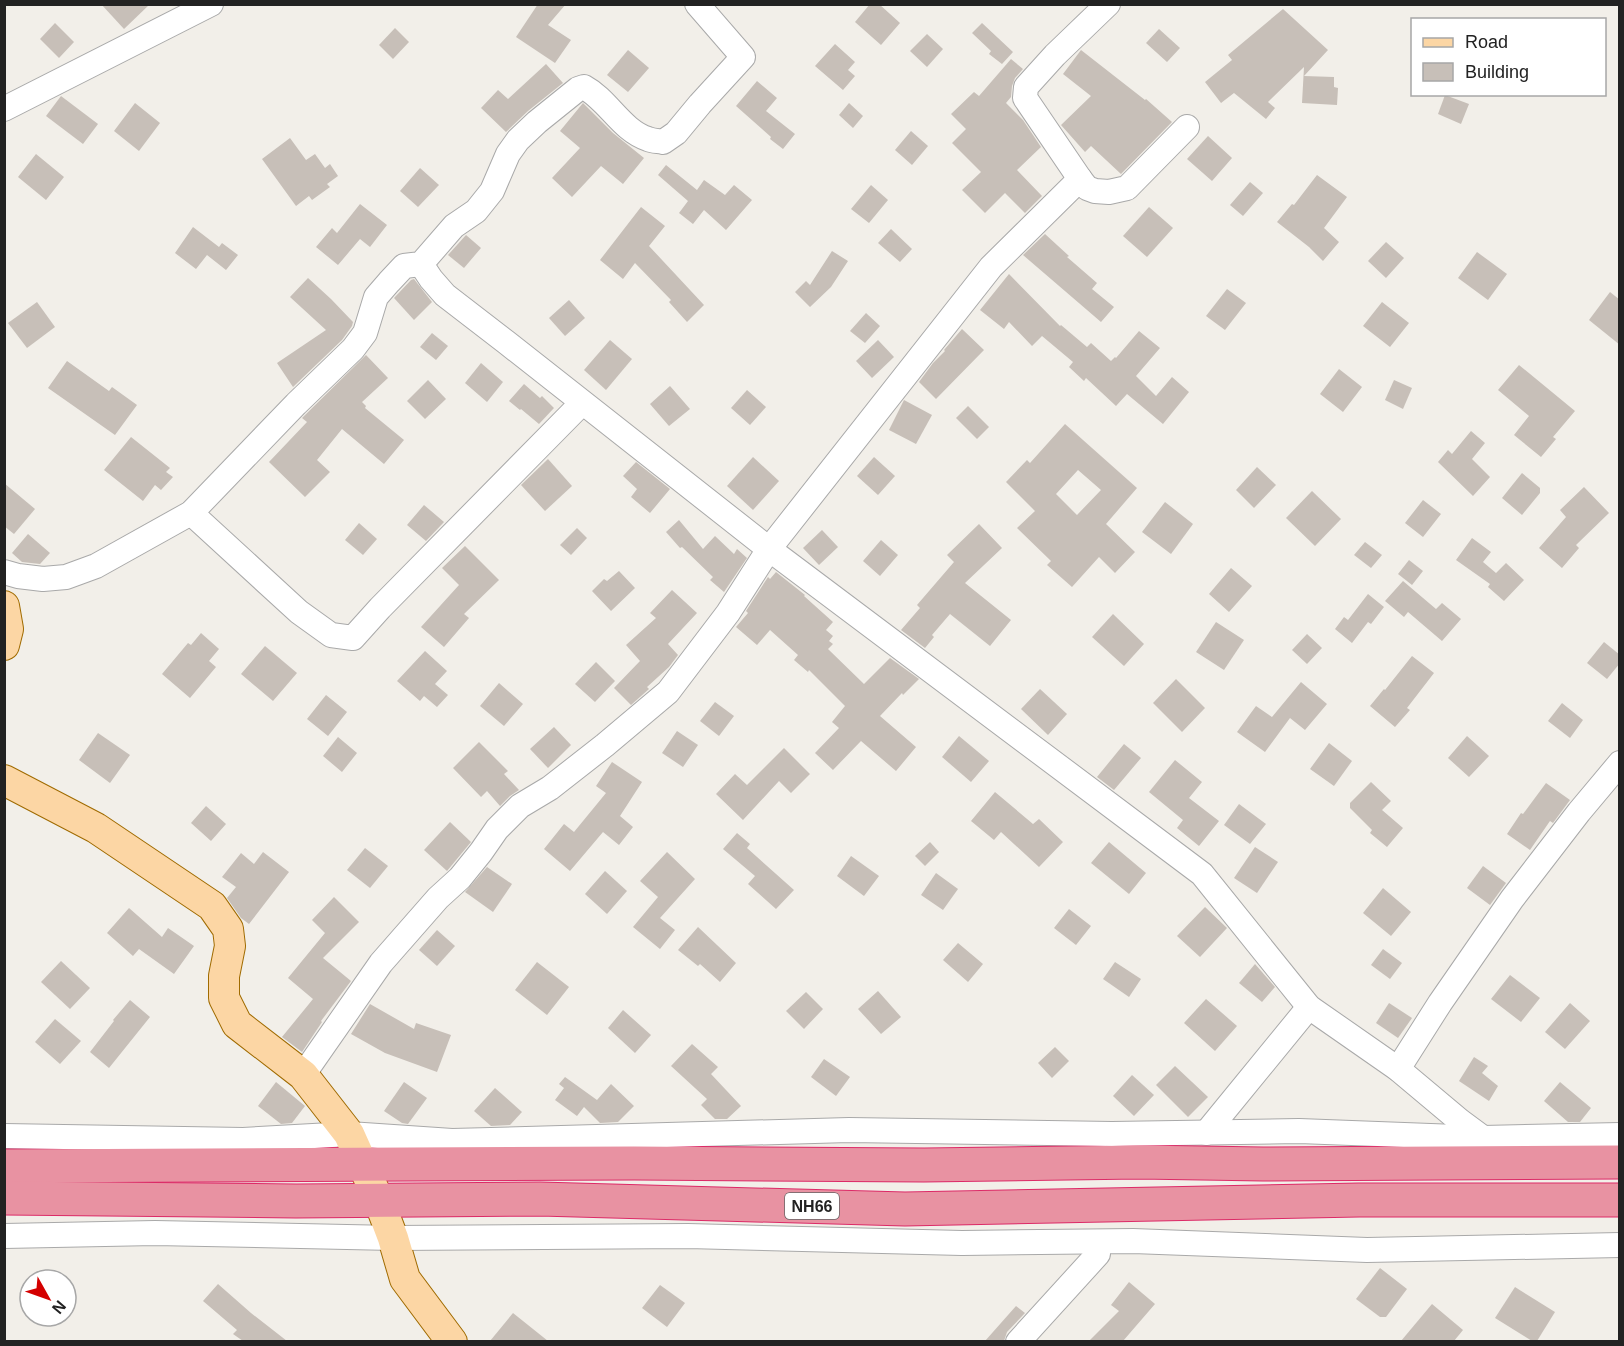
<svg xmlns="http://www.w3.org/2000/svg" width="1624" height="1346" font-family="Arial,sans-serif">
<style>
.building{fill:#c7bfb8;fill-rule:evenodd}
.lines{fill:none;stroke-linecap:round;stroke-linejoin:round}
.minor-casing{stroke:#a9a9a9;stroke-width:26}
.major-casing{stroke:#a06b00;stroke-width:32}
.highway-casing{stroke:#dc2a67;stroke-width:35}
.minor{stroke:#fff;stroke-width:24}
.major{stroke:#fcd6a4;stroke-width:30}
.highway{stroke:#e892a2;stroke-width:33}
.labels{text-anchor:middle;stroke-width:4.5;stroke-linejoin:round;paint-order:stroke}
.shield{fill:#fff;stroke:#646464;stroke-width:1.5}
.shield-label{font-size:16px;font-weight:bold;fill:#222}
</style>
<rect width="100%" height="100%" fill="#f2efe9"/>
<g class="building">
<path d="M101 4H150L124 29Z"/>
<path d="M538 4H566L548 25 571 40 555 63 516 37Z"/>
<path d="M870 4H879L900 23 881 45 855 22Z"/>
<path d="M1283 9 1328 50 1304 76 1334 77V87L1338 88 1337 105 1302 103 1304 67 1268 102 1275 108 1266 119 1234 93 1221 103 1205 82 1232 60 1228 55Z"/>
<path d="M55 23 74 42 59 58 40 39Z"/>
<path d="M982 23 1013 52 1002 64 989 54 991 51 972 33Z"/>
<path d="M395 28 409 42 393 59 379 45Z"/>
<path d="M1159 29 1180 48 1167 62 1146 43Z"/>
<path d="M927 34 943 49 927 67 910 51Z"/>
<path d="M835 44 855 62 848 70 855 76 843 90 815 66Z"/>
<path d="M628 50 649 68 628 92 607 75Z"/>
<path d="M1081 50 1145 100 1146 99 1172 122 1121 174 1091 146 1085 152 1061 125 1091 96 1063 74Z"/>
<path d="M1011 59 1023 69 1015 78 1012 86 1011 97 1006 103 1023 120 1041 147 1017 170 1042 196 1025 213 1005 193 985 213 962 190 981 172 952 143 966 129 951 114 974 92 979 96Z"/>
<path d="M546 64 563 83 528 111 506 132 481 108 498 90 508 99Z"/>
<path d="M757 81 777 98 766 111 795 134 783 149 770 139 771 137 736 106Z"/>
<path d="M1445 95 1469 104 1461 124 1438 114Z"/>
<path d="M61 96 98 124 83 144 46 116Z"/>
<path d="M135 103 160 123 139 151 114 131Z"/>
<path d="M583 103 613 133 644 158 623 184 601 166 572 197 552 178 580 148 560 131Z"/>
<path d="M849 103 863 116 853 128 839 115Z"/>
<path d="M911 131 928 146 912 165 895 150Z"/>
<path d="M1208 136 1232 158 1212 181 1187 159Z"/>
<path d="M290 138 306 160 315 154 325 168 330 164 338 176 327 184 330 187 312 200 309 196 296 206 262 159Z"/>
<path d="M36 154 64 177 46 200 18 177Z"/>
<path d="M666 165 697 190 704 180 725 195 734 185 752 200 726 230 704 210 693 224 679 213 688 201 658 175Z"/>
<path d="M420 168 439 185 418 207 400 191Z"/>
<path d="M1317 175 1347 197 1324 228 1339 242 1323 261 1309 247 1277 222 1292 204 1294 205Z"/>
<path d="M1250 182 1263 193 1243 216 1230 205Z"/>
<path d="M871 185 888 200 869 223 851 209Z"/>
<path d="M360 204 387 225 370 247 360 239 338 265 316 247 332 228 337 233Z"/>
<path d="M641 207 665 226 649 246 704 305 687 322 669 302 671 300 635 263 623 279 600 260Z"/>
<path d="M1149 207 1173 228 1147 257 1123 236Z"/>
<path d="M193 227 219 247 222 243 238 255 226 270 207 255 196 269 175 253Z"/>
<path d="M891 229 912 249 900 262 878 243Z"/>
<path d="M1045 234 1069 256 1067 257 1097 283 1092 289 1114 307 1101 322 1023 255Z"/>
<path d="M466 235 481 248 464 268 448 255Z"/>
<path d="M1386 242 1404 258 1386 278 1368 261Z"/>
<path d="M832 251 848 261 831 287 810 307 795 292 806 281 810 285Z"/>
<path d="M1477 252 1507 274 1488 300 1458 278Z"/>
<path d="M1009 274 1060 326 1061 325 1087 347 1091 343 1111 361 1115 357 1116 358 1139 331 1160 348 1136 376 1156 396 1172 377 1189 392 1163 424 1127 394 1116 406 1086 378 1084 381 1069 367 1073 362 1042 336 1032 346 1009 322 1004 329 980 310Z"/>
<path d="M308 278 331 299 353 322 352 326 342 340 293 387 277 363 326 330 290 297Z"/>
<path d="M414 279 432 302 414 320 394 298 411 280Z"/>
<path d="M1227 289 1246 303 1225 330 1206 316Z"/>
<path d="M1610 292 1620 300V345L1589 320Z"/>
<path d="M569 300 585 318 565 336 549 318Z"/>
<path d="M37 302 55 327 27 348 8 323Z"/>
<path d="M1382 302 1409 323 1390 347 1363 326Z"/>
<path d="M866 313 880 326 865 343 850 331Z"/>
<path d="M962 329 984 350 936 399 919 382 933 363 945 351 944 350Z"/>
<path d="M432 333 448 346 436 360 420 347Z"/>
<path d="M610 340 632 359 606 390 584 370Z"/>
<path d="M878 340 894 357 872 378 856 361Z"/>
<path d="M366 355 388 378 362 402 366 406 365 408 404 440 384 464 342 429 317 460 330 472 305 497 269 462 307 422 302 418Z"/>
<path d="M67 361 109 391 112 387 137 405 115 435 48 388Z"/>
<path d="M481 363 503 382 487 402 465 383Z"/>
<path d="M1519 365 1575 411 1553 437 1556 439 1541 457 1514 435 1529 416 1498 390Z"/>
<path d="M1339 369 1362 387 1343 412 1320 394Z"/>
<path d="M428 380 446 399 425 419 407 401Z"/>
<path d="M1394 380 1412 388 1403 409 1385 400Z"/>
<path d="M524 384 540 398 542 396 554 408 539 424 521 409 520 410 509 401Z"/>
<path d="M670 386 690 409 669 426 650 404Z"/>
<path d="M747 390 766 407 750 425 731 408Z"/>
<path d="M904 400 932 415 916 444 889 430Z"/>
<path d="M968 406 989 427 977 439 956 418Z"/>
<path d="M1065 424 1137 488 1106 524 1135 552 1115 573 1099 557 1072 587 1047 565 1051 561 1017 528 1035 511 1006 482 1027 460 1030 463ZM1078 470 1101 490 1077 515 1056 494Z"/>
<path d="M1471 431 1485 443 1472 459 1490 477 1473 496 1438 462 1448 450 1452 454Z"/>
<path d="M131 437 170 468 166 472 173 477 161 490 155 485 143 501 104 470Z"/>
<path d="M753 457 779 481 753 510 727 486Z"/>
<path d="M874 457 895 476 878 495 857 476Z"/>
<path d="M548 459 572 486 545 511 521 485Z"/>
<path d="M636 462 670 489 650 513 631 497 637 489 623 476Z"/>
<path d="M1257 467 1276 485 1254 508 1236 490Z"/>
<path d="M1522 473 1540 488V493L1522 515 1502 498Z"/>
<path d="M4 483 35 509 14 534 4 526Z"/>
<path d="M1584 487 1609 513 1576 545 1579 548 1562 568 1539 548 1566 517 1560 510Z"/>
<path d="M1312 491 1341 519 1315 546 1286 518Z"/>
<path d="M1423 500 1441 514 1423 537 1405 523Z"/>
<path d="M1165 502 1193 524 1171 554 1142 532Z"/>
<path d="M424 505 444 522 426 541 407 525Z"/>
<path d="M679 520 703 549 715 536 734 554 737 549 747 558 724 592 710 580 713 577 682 547 680 548 666 532Z"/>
<path d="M359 523 377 539 363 555 345 540Z"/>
<path d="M979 524 1002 548 965 583 1011 620 990 646 950 614 932 635 934 637 925 648 901 630 920 608 917 605 954 562 947 555Z"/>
<path d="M577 528 587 538 571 555 560 545Z"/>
<path d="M822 530 838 547 819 565 803 548Z"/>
<path d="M28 534 50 553 40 564 22 562 12 553Z"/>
<path d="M1472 538 1491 552 1483 562 1496 573 1506 563 1524 580 1504 601 1488 587 1490 584 1456 560Z"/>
<path d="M881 540 898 555 880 576 863 561Z"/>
<path d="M1365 542 1382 555 1371 568 1354 555Z"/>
<path d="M465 546 499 580 464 614 469 618 444 647 421 627 459 585 442 568Z"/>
<path d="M1409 560 1423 571 1412 585 1398 574Z"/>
<path d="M1231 568 1252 586 1229 612 1209 594Z"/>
<path d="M619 571 635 588 611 611 592 591 604 579 607 581Z"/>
<path d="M776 572 805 595 804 596 833 622 826 630 833 636 829 641 833 644 828 649 864 684 890 658 919 679 903 695 902 693 880 716 916 747 896 771 861 741 833 770 815 753 839 728 832 722 845 706 809 670 808 672 794 660 798 655 770 630 757 645 736 627 748 613 746 611 768 577 770 579Z"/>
<path d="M1403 581 1436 609 1442 603 1461 619 1442 641 1408 612 1404 617 1385 601Z"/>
<path d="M672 590 697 613 668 644 678 655 669 667 647 687 649 689 631 705 614 688 640 661 626 645 656 618 650 613Z"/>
<path d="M1368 594 1384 607 1371 624 1368 622 1352 643 1335 629 1344 617 1348 620Z"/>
<path d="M1113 614 1144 644 1124 666 1092 637Z"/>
<path d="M1216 622 1244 640 1224 670 1196 652Z"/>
<path d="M201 633 219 649 209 661 216 667 190 698 162 674 188 643 191 645Z"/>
<path d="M1307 634 1322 648 1307 664 1292 650Z"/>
<path d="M1604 642 1620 655V663L1607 679 1587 663Z"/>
<path d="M265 646 297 673 273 701 241 674Z"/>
<path d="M425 651 447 671 435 684 448 695 437 707 424 696 420 701 397 681Z"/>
<path d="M1412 656 1434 673 1407 708 1410 710 1395 727 1370 706 1384 689 1385 690Z"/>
<path d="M596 662 615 681 595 702 575 684Z"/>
<path d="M1176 679 1205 708 1182 732 1153 703Z"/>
<path d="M1301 682 1327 704 1305 730 1290 718 1265 752 1237 732 1256 706 1272 717Z"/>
<path d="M499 683 523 704 504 726 480 706Z"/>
<path d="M1040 689 1067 714 1048 735 1021 709Z"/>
<path d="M326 695 347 712 328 736 307 719Z"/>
<path d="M715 702 734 716 719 736 700 721Z"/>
<path d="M1562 703 1583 720 1570 738 1548 721Z"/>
<path d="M554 727 571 745 548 768 530 749Z"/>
<path d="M677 731 698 745 683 767 662 753Z"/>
<path d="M98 733 130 755 110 783 79 760Z"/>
<path d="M959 736 989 761 971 782 942 757Z"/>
<path d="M1467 736 1489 756 1469 777 1448 758Z"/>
<path d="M338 737 357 753 342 772 323 756Z"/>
<path d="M479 742 508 771 504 774 519 790 510 796 500 806 487 791 481 797 453 768Z"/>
<path d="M1329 743 1352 761 1334 786 1310 769Z"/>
<path d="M1124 744 1141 758 1114 790 1097 777Z"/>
<path d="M784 748 810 774 791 793 779 781 743 820 716 794 735 774 747 785Z"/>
<path d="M1175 760 1202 782 1189 798 1219 821 1199 846 1177 828 1183 820 1149 792Z"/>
<path d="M612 762 642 782 620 816 633 827 619 845 603 832 570 871 544 849 564 824 574 832 606 793 596 786Z"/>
<path d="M1371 782 1391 801 1382 810 1403 828 1387 847 1370 833 1372 830 1350 808V803Z"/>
<path d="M1546 783 1570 800 1553 823 1550 821 1530 850 1507 834 1521 813 1523 814Z"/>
<path d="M995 792 1033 824 1039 819 1063 842 1039 867 1001 832 994 840 971 821Z"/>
<path d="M1239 804 1266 824 1250 844 1224 825Z"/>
<path d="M206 806 226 824 211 841 191 823Z"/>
<path d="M450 822 471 842 447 871 424 850Z"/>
<path d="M737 833 750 844 747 848 794 890 776 909 748 884 755 876 723 849Z"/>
<path d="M930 842 939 852 925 866 915 856Z"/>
<path d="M1109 842 1146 873 1129 894 1091 863Z"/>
<path d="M1255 847 1278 862 1257 893 1234 878Z"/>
<path d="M365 848 388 866 370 888 347 870Z"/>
<path d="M263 852 289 872 249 924 241 918 227 898 236 887 222 877 241 853 254 864Z"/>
<path d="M667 852 695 879 660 918 675 930 660 949 633 927 658 897 640 881Z"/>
<path d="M851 856 879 876 864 896 837 876Z"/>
<path d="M1483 866 1506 883 1490 905 1467 888Z"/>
<path d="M487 867 512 884 493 912 465 892Z"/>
<path d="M605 871 627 891 607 914 585 894Z"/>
<path d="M936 873 958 889 943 910 921 895Z"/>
<path d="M1383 888 1411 912 1391 936 1363 913Z"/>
<path d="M334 897 359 922 323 958 351 981 321 1021 322 1022 302 1052 282 1037 313 999 288 978 325 933 312 920Z"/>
<path d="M1205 907 1227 928 1200 957 1177 936Z"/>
<path d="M129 908 162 937 168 928 194 946 174 974 139 949 133 956 107 933Z"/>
<path d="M1069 909 1091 926 1076 945 1054 928Z"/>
<path d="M698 927 736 963 720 982 700 964 698 966 678 950Z"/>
<path d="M437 930 455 946 437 966 419 950Z"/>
<path d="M958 943 983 964 968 982 943 960Z"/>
<path d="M1383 949 1402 963 1390 979 1371 965Z"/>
<path d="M61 961 90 988 70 1009 41 982Z"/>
<path d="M537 962 569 987 547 1015 515 990Z"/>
<path d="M1115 962 1141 979 1129 997 1103 979Z"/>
<path d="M1255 964 1275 987 1262 1002 1239 983Z"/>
<path d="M1510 975 1540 998 1521 1022 1491 999Z"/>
<path d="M878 991 901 1017 881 1034 858 1009Z"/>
<path d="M806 992 823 1009 804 1029 786 1011Z"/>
<path d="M1206 999 1237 1026 1215 1051 1184 1023Z"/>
<path d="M130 1000 150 1017 109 1068 90 1052 114 1021 113 1020Z"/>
<path d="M1389 1003 1412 1018 1398 1038 1376 1023Z"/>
<path d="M1570 1003 1590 1021 1565 1049 1545 1032Z"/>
<path d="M370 1004 414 1029 416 1023 451 1035 437 1072 385 1053 351 1034Z"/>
<path d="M623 1010 651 1035 635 1053 608 1028Z"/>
<path d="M55 1019 81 1041 60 1064 35 1042Z"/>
<path d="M692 1044 718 1067 711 1074 741 1106 727 1119H715L701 1105 707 1099 671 1066Z"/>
<path d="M1055 1047 1069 1061 1052 1078 1038 1063Z"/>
<path d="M1474 1057 1488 1066 1482 1073 1498 1086 1489 1101 1459 1081Z"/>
<path d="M824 1059 850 1077 836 1096 811 1077Z"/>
<path d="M1175 1066 1208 1097 1188 1117 1156 1085Z"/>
<path d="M1132 1075 1154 1095 1134 1116 1113 1096Z"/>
<path d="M565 1077 597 1100 611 1084 634 1106 618 1122 600 1123 584 1107 577 1116 555 1100 564 1088 559 1084Z"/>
<path d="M276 1082 305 1106 292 1123 281 1124 258 1106Z"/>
<path d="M404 1082 427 1098 408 1124 402 1123 384 1111Z"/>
<path d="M1560 1082 1591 1108 1580 1122H1568L1544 1101Z"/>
<path d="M495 1088 522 1112 510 1125 491 1126 474 1111Z"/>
<path d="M1380 1268 1407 1289 1386 1317H1380L1356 1299Z"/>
<path d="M1129 1282 1155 1304 1123 1341H1089L1119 1311 1111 1305Z"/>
<path d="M218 1284 251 1313 287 1341H243L233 1334 237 1330 203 1301Z"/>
<path d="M660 1285 685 1303 667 1327 642 1308Z"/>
<path d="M1515 1287 1555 1312 1537 1341H1532L1495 1318Z"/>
<path d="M1432 1304 1463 1330 1454 1341H1401Z"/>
<path d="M1016 1306 1025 1313 1007 1332 1004 1341H985Z"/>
<path d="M513 1313 548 1341H490Z"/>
</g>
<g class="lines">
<g class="minor-casing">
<g id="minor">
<path d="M4 109 211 4"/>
<path d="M1080 179 1025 98 1026 87 1055 55 1108 4"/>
<path d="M421 264 431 279 445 295 506 342 769 549 1202 874 1309 1007 1398 1069 1460 1121 1483 1138"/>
<path d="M191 513 299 612 331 635 353 638 380 608 582 403"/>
<path d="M4 572 18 576 43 579 66 577 96 566 191 513 296 404 353 349 365 333 376 297 389 282 404 266 421 264 454 226 476 211 492 191 508 154 518 140 537 122 578 89 584 87C608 100 622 131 648 139 653 141 658 141 663 142L676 133 700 104 743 57 697 4"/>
<path d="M1398 1069 1440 1003 1512 899 1579 812 1620 763"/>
<path d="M303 1075 381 963 438 898 460 878 481 852 497 829 520 806 550 788 605 745 668 692 728 613 769 549 991 267 1080 179 1087 188 1095 191 1109 192 1127 188 1187 127"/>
<path d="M1206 1133 1309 1007"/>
<path d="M4 1136 243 1140 349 1134 452 1141 849 1130 1112 1134 1299 1131 1483 1138 1620 1135"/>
<path d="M4 1236 155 1233 393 1238 688 1236 962 1243 1133 1241 1367 1250 1620 1245"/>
<path d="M1018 1342 1098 1254"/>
</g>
</g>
<g class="major-casing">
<g id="major">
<path d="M4 606 8 629 4 645"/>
<path d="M4 780 96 828 212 906 228 929 230 946 224 976V998L237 1024 303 1075 349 1134 379 1201 393 1238 405 1279 452 1342"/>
</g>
</g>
<g class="highway-casing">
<g id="highway">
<path d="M4 1166 634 1163 924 1165 1139 1162 1263 1164 1620 1162"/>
<path d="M4 1198 296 1201 540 1199 905 1209 1359 1200H1620"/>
</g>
</g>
<use href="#minor" class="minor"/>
<use href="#major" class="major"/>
<use href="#highway" class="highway"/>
</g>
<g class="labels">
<rect class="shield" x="785" y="1193" width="54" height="26" rx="4.5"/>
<g class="shield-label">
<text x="812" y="1212">NH66</text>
</g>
</g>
<rect width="1624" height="1346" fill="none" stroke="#222222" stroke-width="12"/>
<rect x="1411" y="18" width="195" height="78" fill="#ffffff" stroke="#a7a7a7" stroke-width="1.5"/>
<rect x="1423" y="38" width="30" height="9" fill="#fcd6a4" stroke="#a7a7a7" stroke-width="1.5"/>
<text x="1465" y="48" font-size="18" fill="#222222">Road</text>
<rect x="1423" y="63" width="30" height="18" fill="#c7bfb8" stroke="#a7a7a7" stroke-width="1.5"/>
<text x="1465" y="78" font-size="18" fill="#222222">Building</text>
<g transform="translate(48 1298) rotate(130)"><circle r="28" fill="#ffffff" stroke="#a7a7a7" stroke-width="1.5"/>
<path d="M0-4.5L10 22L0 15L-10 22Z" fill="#d40000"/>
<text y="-9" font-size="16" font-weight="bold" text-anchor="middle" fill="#222222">N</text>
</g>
</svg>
